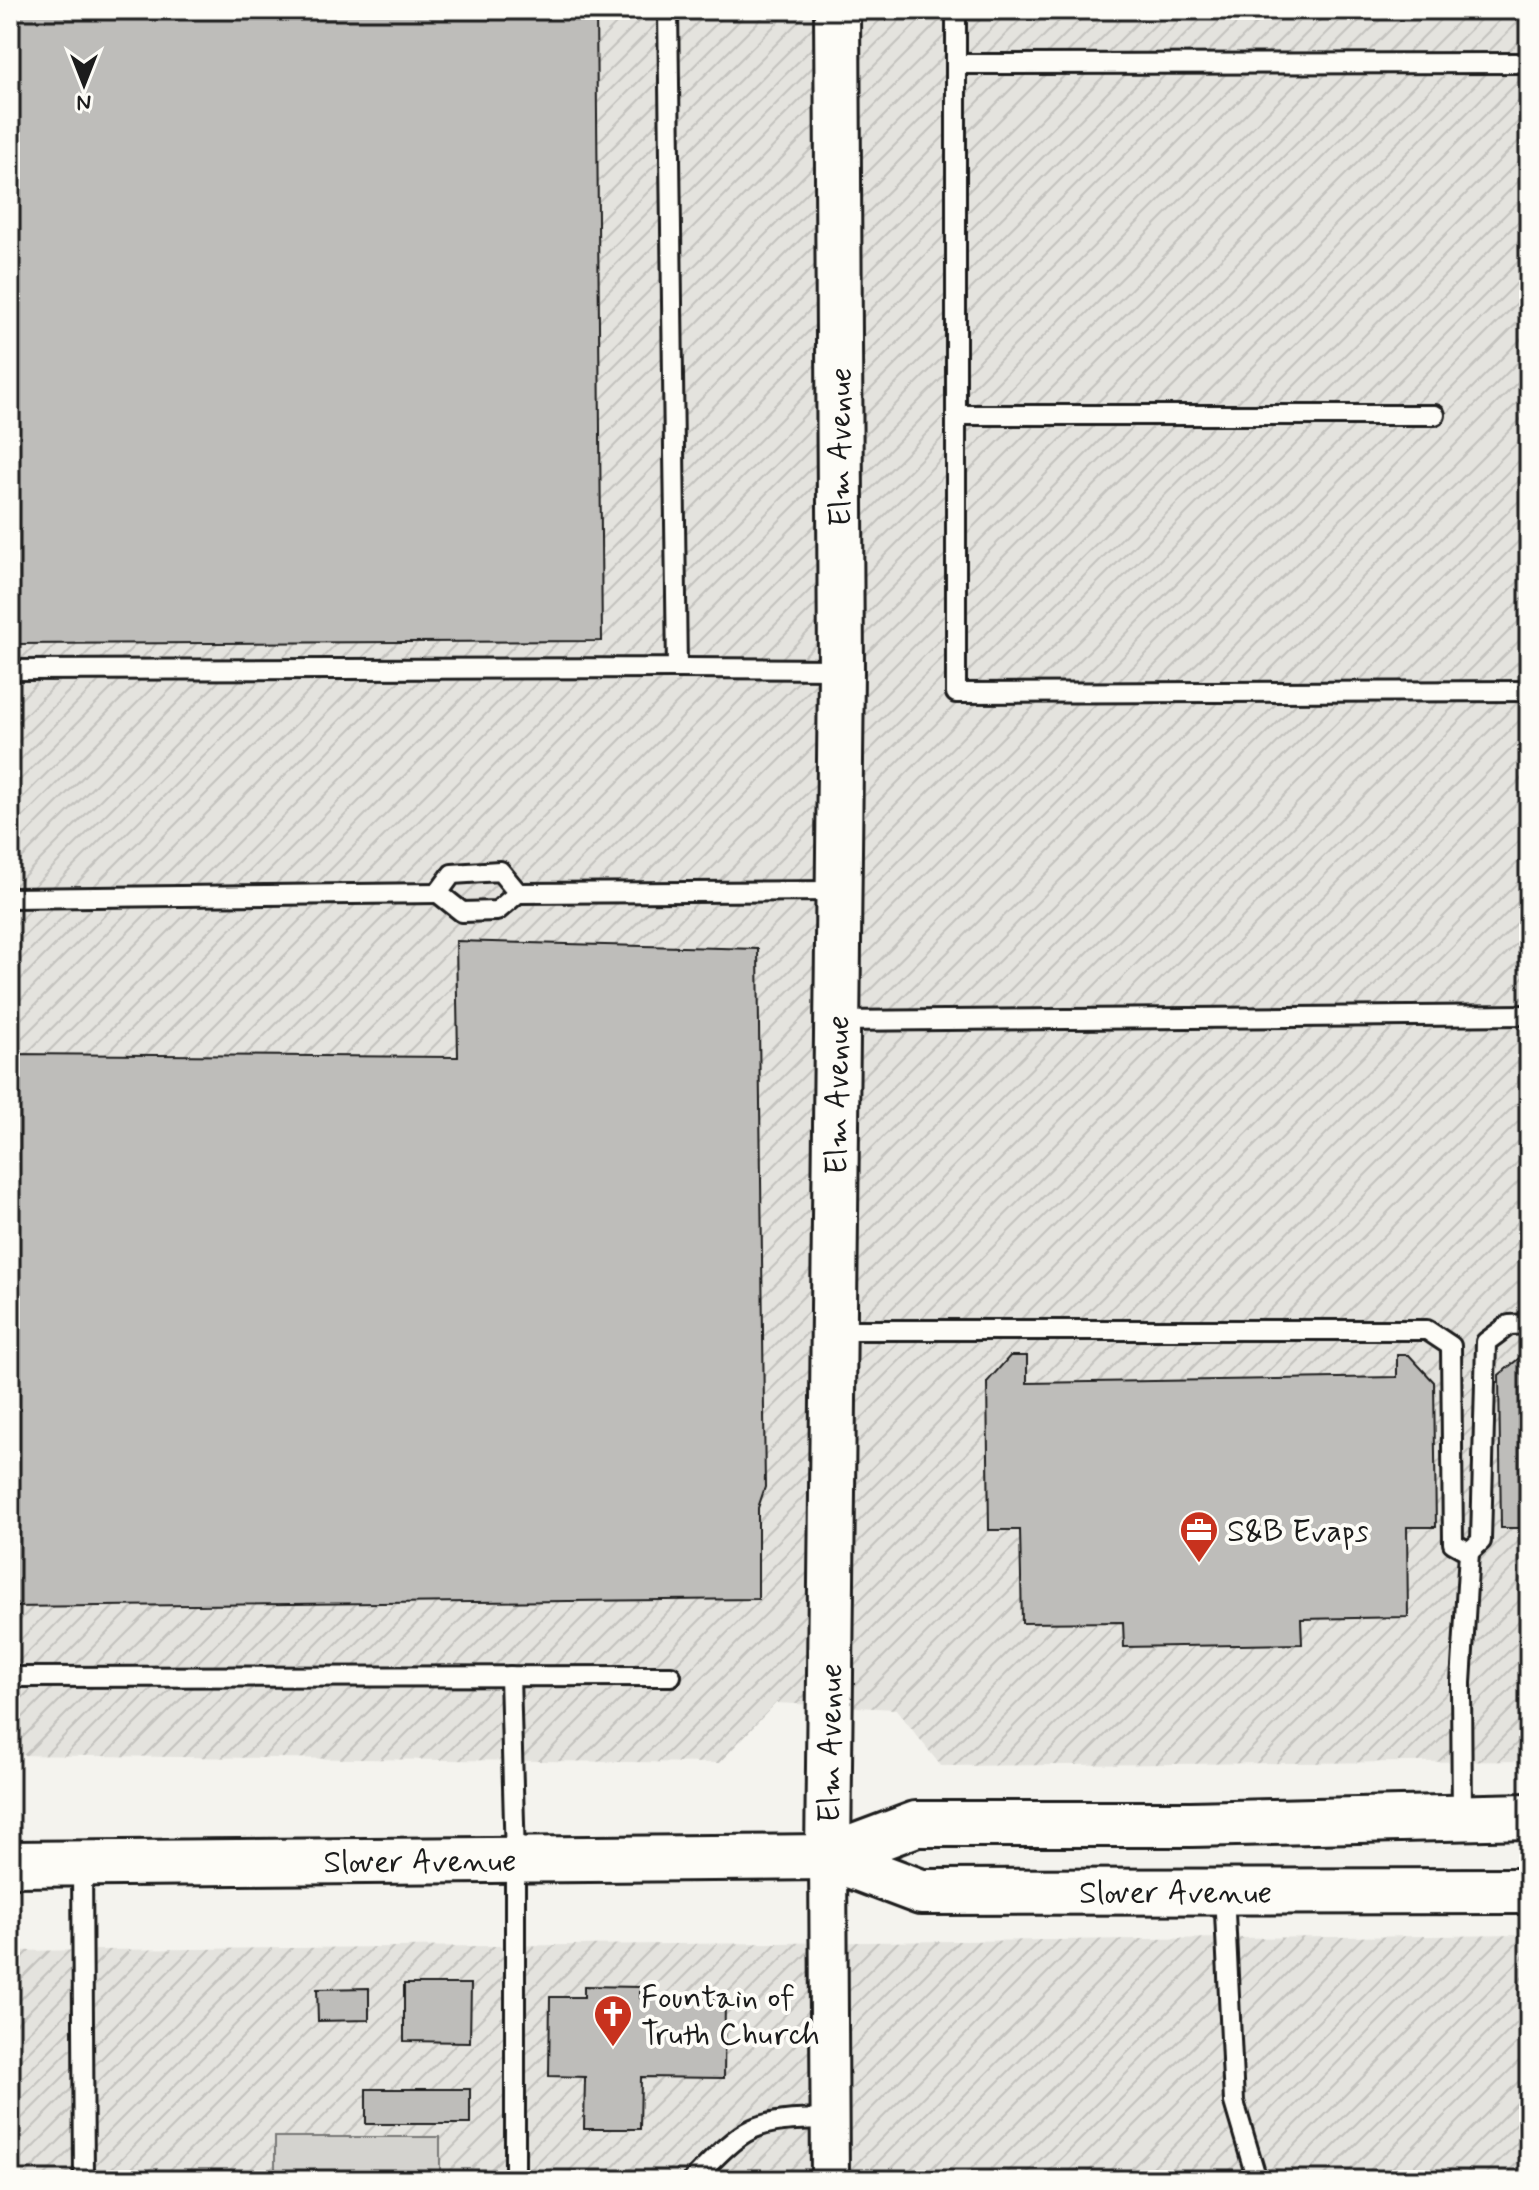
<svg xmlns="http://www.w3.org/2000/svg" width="1539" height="2190" font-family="Mynerve,sans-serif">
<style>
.industrial{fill:url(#industrial-furrows)}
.green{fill:#d4d3cf;stroke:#787876;stroke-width:2}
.building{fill:#bebdba;stroke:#1c1c1c;stroke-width:2}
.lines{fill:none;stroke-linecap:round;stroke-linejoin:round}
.service-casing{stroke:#1c1c1c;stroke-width:24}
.minor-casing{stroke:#1c1c1c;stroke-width:42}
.tertiary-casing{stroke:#1c1c1c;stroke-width:50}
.secondary-casing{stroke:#1c1c1c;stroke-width:50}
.service{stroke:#fdfcf7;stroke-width:18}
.minor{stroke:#fdfcf7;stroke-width:36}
.tertiary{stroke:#fdfcf7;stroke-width:44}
.secondary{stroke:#fdfcf7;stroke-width:44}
.labels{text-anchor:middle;stroke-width:8;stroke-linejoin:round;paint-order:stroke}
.street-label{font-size:32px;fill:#1c1c1c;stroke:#fdfcf7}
.poi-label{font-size:32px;fill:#1c1c1c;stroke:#fdfcf7;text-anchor:start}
</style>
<defs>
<pattern id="industrial-furrows" width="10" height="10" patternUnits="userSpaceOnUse" patternTransform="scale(2)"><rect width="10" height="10" fill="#e4e3de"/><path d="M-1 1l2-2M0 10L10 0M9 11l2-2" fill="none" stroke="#c3c2be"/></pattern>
</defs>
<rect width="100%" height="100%" fill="#f4f3ee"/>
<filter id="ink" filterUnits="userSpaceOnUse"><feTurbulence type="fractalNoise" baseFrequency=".0125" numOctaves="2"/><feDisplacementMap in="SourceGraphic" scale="16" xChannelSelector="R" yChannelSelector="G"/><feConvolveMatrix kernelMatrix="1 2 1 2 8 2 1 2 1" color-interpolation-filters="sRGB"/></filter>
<g filter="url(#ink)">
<g class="industrial">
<path d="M10 10H1529V1761L941 1766 896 1709 776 1703 719 1763 10 1755Z"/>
<path d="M1529 1935V2180H10V1951Z"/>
</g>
<rect class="green" x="275" y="2137" width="165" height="43"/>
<g class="building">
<path d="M10 10H596L602 641 10 644Z"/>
<path d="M456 941 758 949 765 1487 758 1508V1599L10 1607V1054L458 1057Z"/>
<path d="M1524 1354H1529V1615L1528 1528H1501L1499 1375Z"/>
<path d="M1397 1355H1409L1434 1382 1436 1527H1407L1408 1617 1301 1619 1302 1644 1124 1647 1123 1622 1022 1623 1020 1530H989L987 1382 1010 1356H1027V1383L1397 1377Z"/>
<path d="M404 1984H471L470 2042 404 2041Z"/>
<path d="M584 1986 640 1987V1998L725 1999 724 2078 641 2077 640 2129H584L585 2077 549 2076 550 1997H584Z"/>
<path d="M369 1988V2020L318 2021 317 1989Z"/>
<rect x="366" y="2089" width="104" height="35"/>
</g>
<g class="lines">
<g class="service-casing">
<g id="service">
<path d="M956 10V693L1529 691"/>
<path d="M956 64 1529 63"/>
<path d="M956 415H1435"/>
<path d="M677 668 841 669"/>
<path d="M10 670 677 668 668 10"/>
<path d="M518 893 500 871 452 874 438 893 462 912 497 911 518 893 837 891"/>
<path d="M10 898 438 893"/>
<path d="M837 1021 1529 1015"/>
<path d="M835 1330H1427L1451 1346 1453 1543 1469 1552 1461 1683 1462 1816"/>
<path d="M1469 1552 1481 1541 1486 1342 1509 1325 1529 1324"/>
<path d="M510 1676 515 1860V2180"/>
<path d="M10 1677 671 1676"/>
<path d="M82 1864 84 2180"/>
<path d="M1224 1892 1234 2102 1257 2180"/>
<path d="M693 2180C747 2124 752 2120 830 2119"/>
</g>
</g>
<g class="minor-casing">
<path id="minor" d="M828 1857 830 2180"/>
</g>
<g class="tertiary-casing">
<g id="tertiary">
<path id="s1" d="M828 1857 841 669 837 10"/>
</g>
</g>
<g class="secondary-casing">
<g id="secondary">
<path id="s2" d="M828 1857 921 1892 1529 1891"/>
<path id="s3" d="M10 1864 828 1857 916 1824H1191L1529 1816"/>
</g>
</g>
<use href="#service" class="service"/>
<use href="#minor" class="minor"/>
<use href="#tertiary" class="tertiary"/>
<use href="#secondary" class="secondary"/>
</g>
</g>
<defs>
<g id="office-pin" transform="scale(2)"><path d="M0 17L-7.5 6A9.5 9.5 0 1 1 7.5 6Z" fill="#c8321e" stroke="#fdfcf7"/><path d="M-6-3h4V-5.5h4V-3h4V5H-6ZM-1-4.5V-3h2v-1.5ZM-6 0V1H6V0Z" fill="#fff"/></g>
<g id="church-pin" transform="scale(2)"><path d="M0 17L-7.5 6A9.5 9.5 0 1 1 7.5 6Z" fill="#c8321e" stroke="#fdfcf7"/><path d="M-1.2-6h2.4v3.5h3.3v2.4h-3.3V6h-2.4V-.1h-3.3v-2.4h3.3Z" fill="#fff"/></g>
</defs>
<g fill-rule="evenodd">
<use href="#office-pin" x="1199" y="1530"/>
<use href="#church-pin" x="613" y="2014"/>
</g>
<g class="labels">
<g class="street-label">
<text transform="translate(839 447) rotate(-90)" y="11">Elm Avenue</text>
<text dy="11" stroke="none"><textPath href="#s1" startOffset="762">Elm Avenue</textPath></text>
<text dy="11" stroke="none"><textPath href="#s1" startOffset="114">Elm Avenue</textPath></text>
<text dy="11" stroke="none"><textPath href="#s3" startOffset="410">Slover Avenue</textPath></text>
<text dy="11" stroke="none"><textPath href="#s2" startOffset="354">Slover Avenue</textPath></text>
</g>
<g class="poi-label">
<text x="1227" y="1541">S&amp;B Evaps</text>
<text x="641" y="2007">Fountain of<tspan x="641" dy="37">Truth Church</tspan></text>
</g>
</g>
<rect width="1539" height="2190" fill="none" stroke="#fdfcf7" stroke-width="40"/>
<rect x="20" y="20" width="1499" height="2150" fill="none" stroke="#1c1c1c" stroke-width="3" filter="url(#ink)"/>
<g transform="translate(84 84) rotate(180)" stroke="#fdfcf7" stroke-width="6" paint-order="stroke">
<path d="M0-6L14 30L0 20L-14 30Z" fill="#1c1c1c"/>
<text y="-12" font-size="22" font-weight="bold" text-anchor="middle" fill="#1c1c1c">N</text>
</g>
</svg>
